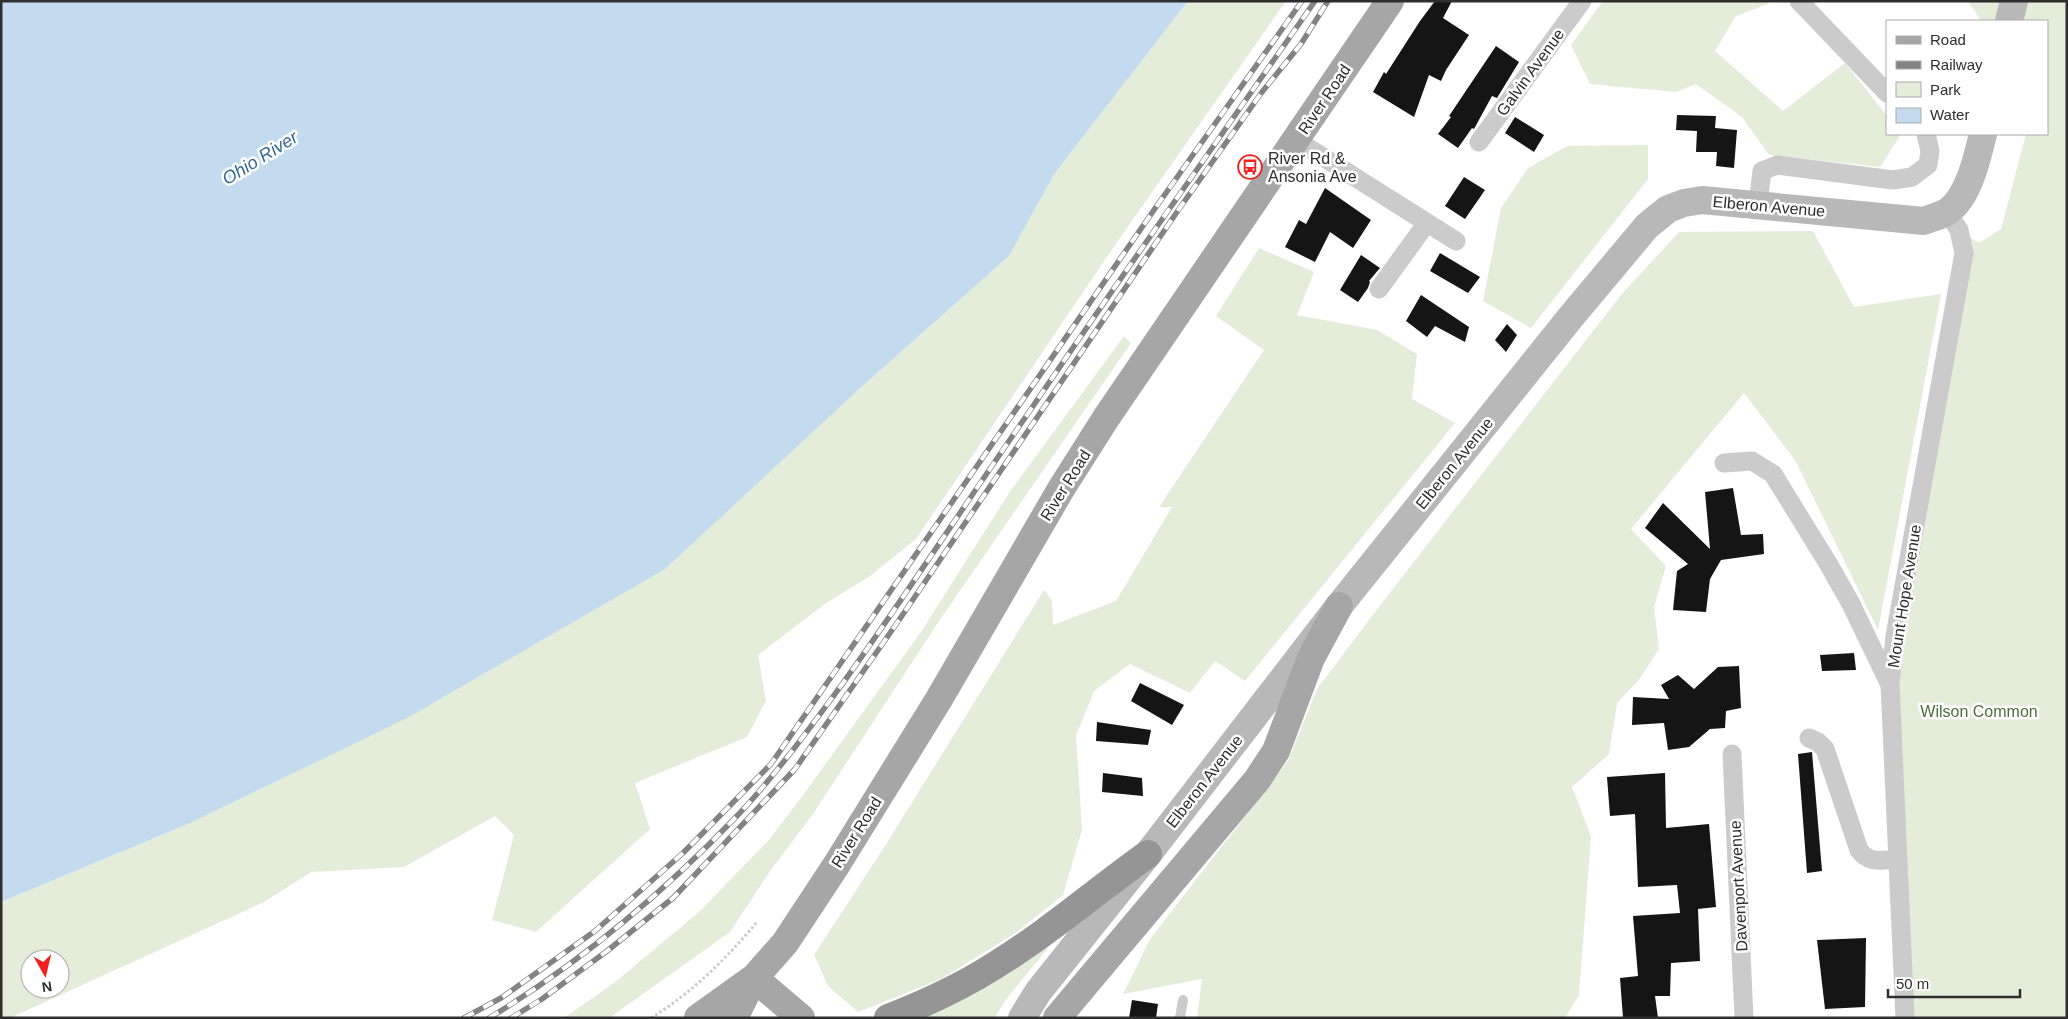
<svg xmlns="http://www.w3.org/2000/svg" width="2068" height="1019" font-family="Arial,sans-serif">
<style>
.green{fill:#e3edda;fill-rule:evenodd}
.water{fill:#c4dbef}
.building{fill:#151515}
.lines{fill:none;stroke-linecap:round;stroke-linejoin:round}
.path{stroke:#cbcbcb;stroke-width:3;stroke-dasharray:2.5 2.5;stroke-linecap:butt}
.lane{stroke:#cbcbcb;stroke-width:10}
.street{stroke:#cbcbcb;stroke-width:19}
.secondary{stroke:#b8b8b8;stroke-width:28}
.primary{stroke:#a6a6a6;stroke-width:28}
.highway{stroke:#959595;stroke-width:28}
.rail-casing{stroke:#838383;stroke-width:5.5}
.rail{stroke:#fff;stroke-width:4;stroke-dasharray:11;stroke-linecap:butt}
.labels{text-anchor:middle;stroke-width:5;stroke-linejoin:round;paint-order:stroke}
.street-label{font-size:16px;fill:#2e2e2e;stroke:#fff}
.poi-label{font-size:16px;fill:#2e2e2e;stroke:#fff;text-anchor:start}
.park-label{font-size:16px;fill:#4c6e37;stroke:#fff}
.water-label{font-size:18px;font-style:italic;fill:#346998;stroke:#fff}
</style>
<rect width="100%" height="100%" fill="#fff"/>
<g class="green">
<path d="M1188 1H1286L1115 245 916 539 870 576 826 603 758 655 766 701 747 737 635 783 650 829 536 932 492 920 514 835 495 816 404 867 311 872 264 902 10 1018H1V902L188 824 858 390 1009 256 1055 173ZM30 959H60V989H30Z"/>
<path d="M1603 1H1768V4L1736 16 1715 51 1783 111 1845 63 1887 116V134H1901L1880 167 1769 155 1742 117 1696 84 1676 92 1590 84 1571 45Z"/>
<path d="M1968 1H2067V1018H1905L1895 636 1959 230 1979 243 2001 229 2026 134H2047V21H1981Z"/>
<path d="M1648 145V179L1531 328 1483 301 1501 208 1528 168 1567 146Z"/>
<path d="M1813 231 1854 307 1941 294 1878 630 1795 460 1744 393 1631 529 1666 566 1654 607 1659 649 1638 681 1617 703 1609 754 1572 787 1591 836 1579 995 1565 1018H1197L1202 979 1123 994 1150 939 1288 761 1317 689 1375 612 1621 295 1679 232Z"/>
<path d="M1259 248 1314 272 1297 315 1377 330 1417 354 1412 399 1455 423 1245 681 1215 661 1190 693 1130 664 1094 691 1076 736 1082 830 1063 895 1014 934 941 979 858 1012 828 986 814 955 885 846 1044 590 1052 600 1053 625 1116 601 1172 507H1159L1264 350 1216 316Z"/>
<path d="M1124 336 1131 343 939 621 813 814 770 871 730 932 609 1018H564L614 983 699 912 768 841 798 802 921 632 1009 493Z"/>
<path d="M1043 942 1048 948C1030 972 1009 991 995 1018H924Z"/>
</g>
<path class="water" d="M1 1H1188L1055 173 1009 256 858 390 665 569 407 718 188 824 1 902Z"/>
<g class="building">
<path d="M1435 1H1452L1443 18 1469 35 1446 70 1441 81 1429 75 1414 117 1373 92 1384 72 1386 74 1420 21Z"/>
<path d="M1496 46 1519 62 1497 98 1492 96 1474 129 1472 128 1458 148 1438 134 1451 117 1449 116Z"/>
<path d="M1677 115 1716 116 1715 128 1737 130 1734 168 1716 166 1717 152H1696L1697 131 1676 130Z"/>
<path d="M1515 117 1544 135 1534 152 1505 133Z"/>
<path d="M1464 177 1485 190 1465 219 1445 206Z"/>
<path d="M1325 188 1371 220 1353 248 1330 232 1315 262 1285 247 1299 220 1306 224Z"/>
<path d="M1440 253 1480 277 1468 293 1430 271Z"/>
<path d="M1361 255 1380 268 1369 281 1370 282 1368 288 1358 302 1340 290Z"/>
<path d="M1421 295 1469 327 1465 342 1435 326 1427 337 1406 321Z"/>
<path d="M1507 324 1517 335 1506 352 1495 340Z"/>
<path d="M1733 488 1741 535 1763 534 1764 554 1721 560 1710 579 1706 612 1673 610 1677 571 1688 564 1645 528 1663 503 1710 549 1705 492Z"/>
<path d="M1854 653 1856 670 1822 671 1820 655Z"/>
<path d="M1739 666 1741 708 1726 711 1725 728 1710 729 1689 747 1668 750 1664 723 1632 725 1633 697 1669 699 1661 685 1678 675 1694 689 1718 667Z"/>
<path d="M1140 683 1184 705 1172 725 1131 701Z"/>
<path d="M1097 722 1151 730 1148 745 1096 741Z"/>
<path d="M1812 752 1822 871 1807 873 1798 754Z"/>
<path d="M1103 773 1142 778 1143 796 1102 792Z"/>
<path d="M1665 773 1666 828 1709 824 1716 907 1698 909 1700 961 1671 963 1670 996H1655L1658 1018H1623L1620 978 1638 976 1633 916 1680 913 1677 885 1638 887 1635 814 1610 816 1607 777Z"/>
<path d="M1866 938 1865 1007 1825 1009 1817 940Z"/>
<path d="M1132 1000 1158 1004 1156 1018H1129Z"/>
</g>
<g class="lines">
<path class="path" d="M651 1018C693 992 726 959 757 922"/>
<path class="lane" d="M1180 1018 1183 1000"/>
<g class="street">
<path d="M1799 1 1887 93"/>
<path d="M1296 140 1456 241"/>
<path d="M1479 142 1582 1"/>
<path d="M1758 205 1762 171 1777 165 1893 180 1912 177 1928 165 1930 151 1926 134"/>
<path d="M1379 289 1426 224"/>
<path d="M1724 463 1752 461 1773 474 1829 565 1851 604 1889 683"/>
<path d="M1809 738 1818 742 1825 749 1859 850C1869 864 1882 860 1897 859"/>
<path d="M1732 754 1744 1018"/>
<path d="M1905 1018 1890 684 1895 636 1964 253 1959 230 1947 212"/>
</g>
<g class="secondary">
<path d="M2009 21 2014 1"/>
<path d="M1022 1018 1038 992 1148 854 1339 606 1570 318 1647 226 1668 209 1684 203 1702 200 1924 221C1931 218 1940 216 1947 212 1969 197 1977 158 1983 134"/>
</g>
<g class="primary">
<path d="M754 978 801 1018"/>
<path d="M698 1018 751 980"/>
<path d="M734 1018 754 978 785 943 837 864 939 699 1061 489 1106 418 1390 1"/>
<path d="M1057 1018 1257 780 1276 751 1311 658 1339 606"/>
</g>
<path class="highway" d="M888 1018C924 1004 961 987 994 966 1048 933 1096 891 1148 854"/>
<g class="rail-casing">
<g id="rail">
<path d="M464 1018 501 998 595 931 683 853 771 764 1156 207 1302 1"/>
<path d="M489 1018C580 963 662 894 736 817 775 776 809 729 843 683 906 595 965 504 1027 415 1121 276 1219 139 1315 1"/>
<path d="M511 1018 542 999 607 951 673 898 795 769 897 623 1179 209 1262 92 1301 44 1328 1"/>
</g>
</g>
<use href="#rail" class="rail"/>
</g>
<defs>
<g id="bus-ring" transform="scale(1.25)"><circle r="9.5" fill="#fff" stroke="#f6211f" stroke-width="1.5"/><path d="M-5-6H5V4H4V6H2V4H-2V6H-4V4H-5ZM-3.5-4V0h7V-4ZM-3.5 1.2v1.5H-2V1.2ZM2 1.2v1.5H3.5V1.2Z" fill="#f6211f"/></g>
</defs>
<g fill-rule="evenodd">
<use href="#bus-ring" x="1250" y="167"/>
</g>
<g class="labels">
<g class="street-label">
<text transform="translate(1530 72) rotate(-54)" y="6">Galvin Avenue</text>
<text transform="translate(1324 99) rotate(-56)" y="6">River Road</text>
<text transform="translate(1769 206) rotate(5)" y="6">Elberon Avenue</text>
<text transform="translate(1454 463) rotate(-51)" y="6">Elberon Avenue</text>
<text transform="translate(1065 485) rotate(-58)" y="6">River Road</text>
<text transform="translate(1904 596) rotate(-81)" y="6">Mount Hope Avenue</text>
<text transform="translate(1204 781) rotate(-52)" y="6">Elberon Avenue</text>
<text transform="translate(856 832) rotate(-58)" y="6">River Road</text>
<text transform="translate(1738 886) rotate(-93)" y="6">Davenport Avenue</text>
</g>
<g class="poi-label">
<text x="1268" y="164">River Rd &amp;<tspan x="1268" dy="18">Ansonia Ave</tspan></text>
</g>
<g class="park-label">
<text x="1979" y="717">Wilson Common</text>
</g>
<g class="water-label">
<text transform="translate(260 158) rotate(-32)" y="6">Ohio River</text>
</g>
</g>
<rect width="2068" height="1019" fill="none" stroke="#2e2e2e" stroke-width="5"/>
<rect x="1886" y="20" width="162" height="115" fill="#ffffff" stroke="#ababab"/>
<rect x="1896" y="36" width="25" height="8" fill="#a6a6a6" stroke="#ababab"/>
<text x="1930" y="45" font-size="15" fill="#2e2e2e">Road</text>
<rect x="1896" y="61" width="25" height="8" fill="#838383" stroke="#ababab"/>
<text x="1930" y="70" font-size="15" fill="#2e2e2e">Railway</text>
<rect x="1896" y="82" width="25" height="15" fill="#e3edda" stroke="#ababab"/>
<text x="1930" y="95" font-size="15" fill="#2e2e2e">Park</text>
<rect x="1896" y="108" width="25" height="15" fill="#c4dbef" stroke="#ababab"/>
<text x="1930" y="120" font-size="15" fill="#2e2e2e">Water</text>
<g transform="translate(45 974) rotate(172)"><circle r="24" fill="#ffffff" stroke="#ababab"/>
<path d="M0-4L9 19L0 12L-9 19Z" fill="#f6211f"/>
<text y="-8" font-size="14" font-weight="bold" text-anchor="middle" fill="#2e2e2e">N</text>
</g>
<path d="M1888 989v8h132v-8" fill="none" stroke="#2e2e2e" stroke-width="2.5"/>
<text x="1896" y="989" font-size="15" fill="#2e2e2e" stroke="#ffffff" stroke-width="4" paint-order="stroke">50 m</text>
</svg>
